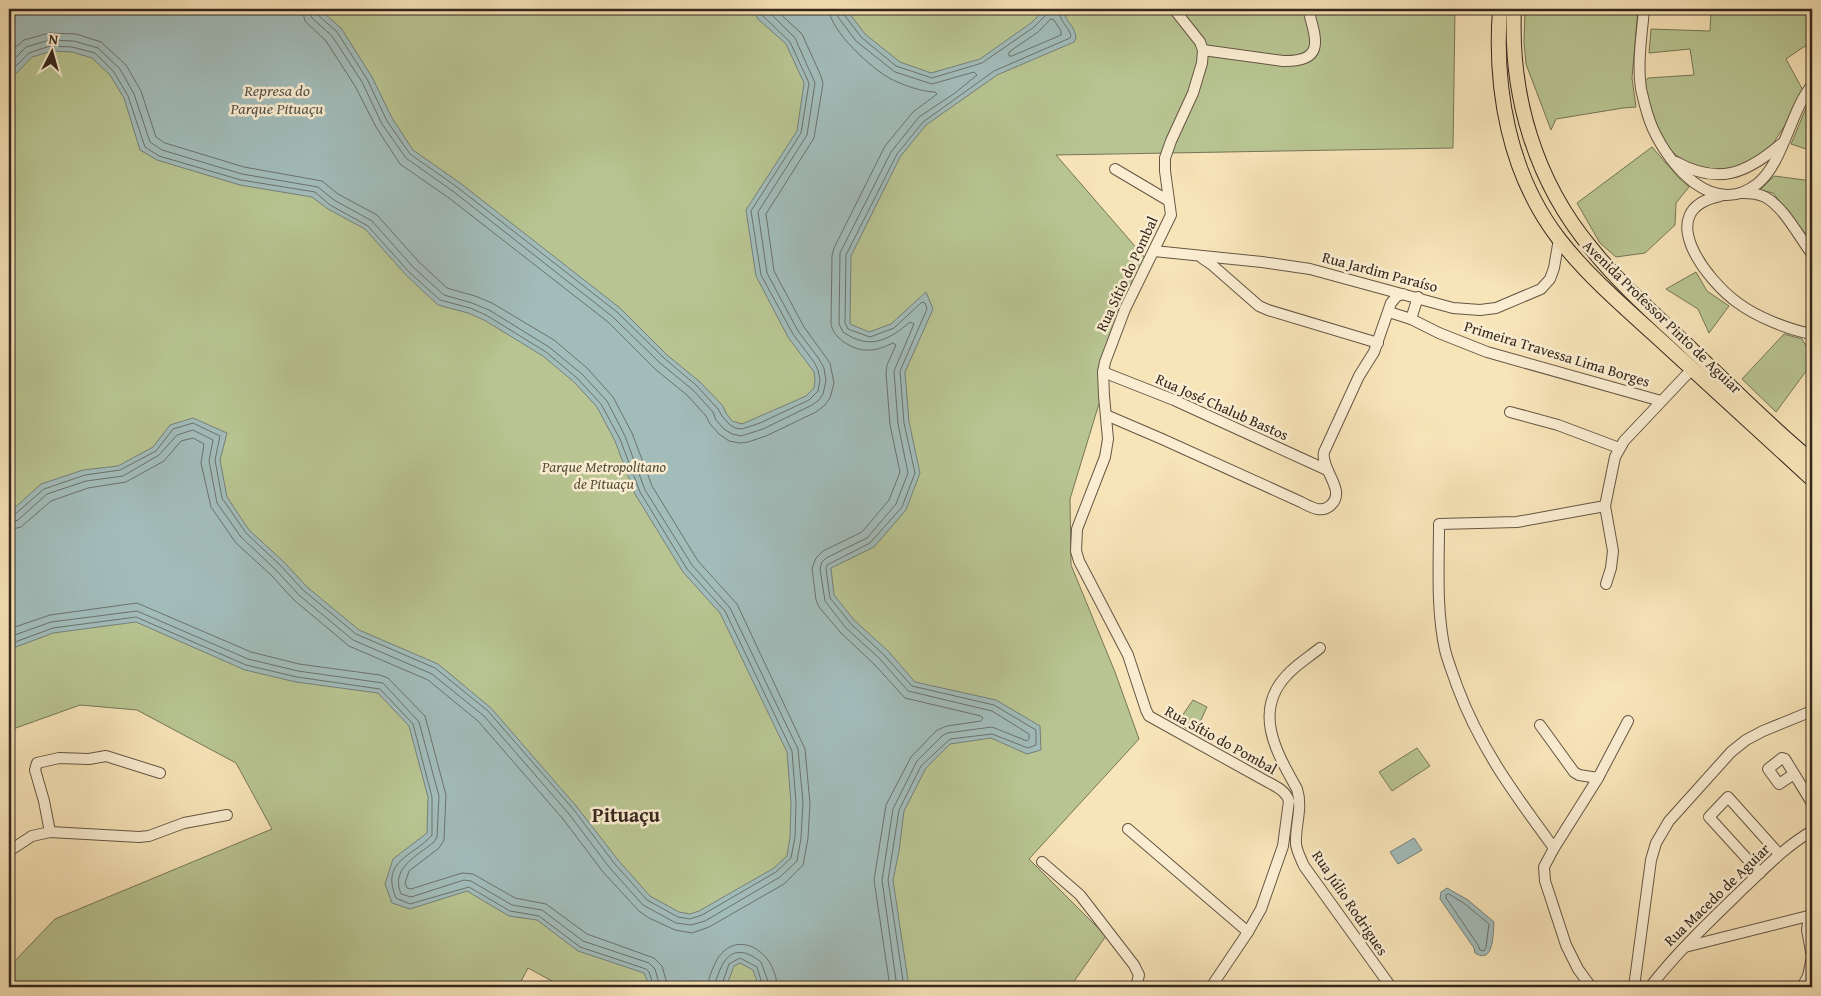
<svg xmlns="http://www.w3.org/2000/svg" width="1821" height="996" font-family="'Gentium Book Plus',serif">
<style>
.green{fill:#b8c592;stroke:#767658}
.water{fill:#a2bcba;stroke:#76807b}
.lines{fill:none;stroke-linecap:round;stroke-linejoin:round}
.shore{stroke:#6b726c;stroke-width:1}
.minor-casing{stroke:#655644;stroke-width:12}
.major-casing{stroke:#34271d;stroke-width:16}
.minor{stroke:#faedd1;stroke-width:10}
.major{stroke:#f7e4b8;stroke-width:14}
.labels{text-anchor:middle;stroke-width:5;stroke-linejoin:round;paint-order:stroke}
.street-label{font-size:15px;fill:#34271d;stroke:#faedd1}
.park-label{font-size:15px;font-style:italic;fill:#554e3a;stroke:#faedd1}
.water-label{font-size:16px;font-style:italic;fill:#55544c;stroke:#faedd1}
.district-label{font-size:20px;font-weight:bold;fill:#34271d;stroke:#faedd1}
</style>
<rect width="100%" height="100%" fill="#f7e4b8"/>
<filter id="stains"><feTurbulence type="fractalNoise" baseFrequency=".004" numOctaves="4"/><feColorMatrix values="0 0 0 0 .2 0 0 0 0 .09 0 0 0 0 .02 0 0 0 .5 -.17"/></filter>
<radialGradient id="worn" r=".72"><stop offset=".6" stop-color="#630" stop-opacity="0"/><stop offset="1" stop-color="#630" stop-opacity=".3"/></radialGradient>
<g class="green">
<path d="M9 9H1455L1453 148 1056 155 1147 260 1115 324 1101 397 1070 499 1071 565 1115 672 1139 739 1029 859 1106 936 1070 987H563L528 968 518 987H14L9 981V967L55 919 272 829 236 763 137 710 80 705 13 729 9 736Z"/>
<path d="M1525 9H1638L1632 78 1636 107 1623 108 1556 119 1551 130 1526 64 1524 42Z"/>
<path d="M1717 9H1812V57L1805 46 1786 59 1805 94 1767 153 1748 165 1711 172 1691 165 1676 155 1652 133 1641 86 1648 78 1694 75 1690 49 1649 53 1651 29 1710 31 1711 11H1717Z"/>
<path d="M1812 94V151L1791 144Z"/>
<path d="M1652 147 1679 178 1689 187 1676 203 1675 225 1645 253 1616 257 1600 243 1577 203Z"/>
<path d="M1774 176 1812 181V242L1773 193 1760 190Z"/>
<path d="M1696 272 1707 291 1729 306 1709 333 1698 309 1666 289Z"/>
<path d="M1784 334 1802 339 1812 356V363L1776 412 1742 379Z"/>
<path d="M1193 700 1207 707 1195 733 1177 723Z"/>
<path d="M1417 748 1430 766 1392 791 1379 772Z"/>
</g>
<g class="water">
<path d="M9 9H319L341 28 372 77 392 118 413 150 460 183 620 308 667 355 700 382 723 406 726 413 732 421 742 424 806 396 814 388 815 380 814 372 788 337 756 276 746 210 797 131 804 83 786 44 758 19 753 9H846L865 34 900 62 931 73 980 59 1031 23 1045 9H1063C1065 22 1075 25 1076 38L1074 42 997 75 926 125 900 157 851 256 850 324 869 332 891 324 926 292 933 309 905 372 909 422 920 473 906 510 874 547 831 568 834 595 854 620 888 651 915 682 996 700 1040 726 1041 750 1027 754 991 738 950 744 926 768 904 811 899 851 893 880 909 987H759L753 970 740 963 734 966 726 987H650L644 973 578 951 537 920 509 916 467 891 410 909 392 903 385 884 393 859 427 833 428 797 409 726 378 693 296 682 245 670 136 622 53 633 16 647 9 648V513L41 484 83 470 118 466 153 447 170 425 193 418 227 433 220 460 227 497 249 530 284 562 307 587 359 630 438 664 491 708 577 807 618 860 650 896 679 912 690 914 699 911 774 868 787 856 790 837 791 803 787 752 720 613 683 572 635 494 615 441 597 407 574 382 543 356 484 320 468 313 438 305 406 275 365 229 328 209 312 197 240 185 157 160 140 150 124 98 110 75 92 58 72 52 52 51 32 57 9 81Z"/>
<path d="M1414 838 1422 850 1398 864 1390 852Z"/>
<path d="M1447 888 1468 900 1494 922C1493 934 1494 965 1475 953L1474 948 1440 899 1441 892Z"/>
</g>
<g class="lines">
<g class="shore">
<path d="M302 9 305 21 326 41 355 86 376 127 400 164 449 198 608 322 655 369 688 396 706 416 710 424 719 434 729 441 740 443 748 442 766 436 816 412 825 405 830 398 834 383 830 363 804 327 774 271 766 214 814 138 823 84 821 76 802 34 775 9"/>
<path d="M309 9 312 18 332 36 362 82 382 124 406 158 454 192 613 317 660 363 693 390 713 412 716 420 724 429 732 434 741 436 763 429 812 405 819 400 823 394 826 381 824 368 819 359 798 331 767 273 758 212 807 135 815 83 795 38 766 9"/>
<path d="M316 9 317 14 337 32 367 79 387 121 410 154 457 187 617 312 664 358 697 386 718 409 722 416 729 424 735 428 742 429 760 423 809 400 818 391 820 380 818 370 814 362 793 334 761 275 751 211 801 133 809 83 790 42 763 16 759 9"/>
<path d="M829 9C829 30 873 70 891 79 903 85 922 92 935 92L937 94 913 112 885 146 834 248 832 256 831 324C833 339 856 352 870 350 878 350 886 346 893 343L896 345 887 365 886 373 890 425 900 472 889 500 862 532 823 551 816 558 812 568 816 600 819 607 841 633 874 664 905 698 981 716 983 718 981 721 947 726 937 730 911 757 886 805 874 880 890 987"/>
<path d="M836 9 838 17 856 41 895 72 932 84 974 72 977 75 955 93 919 117 891 152 840 253 839 324 843 332C869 350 888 341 910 322L914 324 894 371 898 424 908 473 896 504 867 538 826 558 822 562 820 569 825 601 846 628 880 659 908 691 992 711 1029 734V739L1027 741 992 727 947 733 942 736 917 761 893 809 882 880 897 987"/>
<path d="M842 9 843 13 861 37 896 66 932 78 982 63 1034 27 1047 14 1048 9"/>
<path d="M1051 19 1054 20 1061 31V35L1012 56H1009V52L1038 32Z"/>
<path d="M9 53 24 40 49 33 76 34 101 42 126 65 141 91 156 137 165 143 244 167 322 181 338 194 377 215 419 262 447 288 475 296 492 303 554 340 587 368 613 397 632 433 652 486 698 561 737 604 805 749 810 804 808 838 803 865 784 884 709 927 692 933 675 930 649 918 639 911 603 872 563 819 478 721 428 680 349 646 294 600 271 575 236 543 211 507 201 463 204 444 193 438 181 441 164 461 126 482 88 488 51 501 21 527 9 530"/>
<path d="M9 64 26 47 50 40 74 41 98 48 120 69 134 94 150 142 162 150 242 174 318 187 334 200 372 221 413 267 444 295 472 303 489 310 549 347 582 374 607 401 625 436 645 490 692 565 730 608 798 749 803 802 801 838 797 861 780 877 705 921 691 925 676 923 643 905 609 867 569 814 484 716 432 674 353 640 299 595 276 570 241 537 217 503 209 461 213 440 193 430 177 435 159 455 123 476 86 481 47 494 18 520 9 523"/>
<path d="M9 73 29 53 50 46 72 47 95 53 114 72 128 96 145 147 159 156 241 180 315 192 330 205 368 226 409 272 440 300 470 308 486 315 546 352 577 378 601 404 620 439 640 492 687 569 725 611 792 751 796 803 795 837 791 858 776 872 702 915 690 919 678 917 647 900 614 863 574 810 488 711 435 668 356 634 303 590 281 566 246 533 222 498 215 460 220 436 193 423 173 429 156 451 120 470 85 475 44 489 14 515 9 516"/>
<path d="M9 629 50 615 137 603 251 652 299 664 380 675 388 678 425 716 446 795 444 840 439 848 409 871 405 883 407 888 411 889 462 873 473 874 515 898 546 904 587 934 654 958 662 966 668 987"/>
<path d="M9 637 51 622 137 611 248 659 298 671 383 683 419 722 439 796 437 837 434 842C417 856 390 868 401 894L411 897 464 880 471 881 512 905 542 910 583 941 649 963 655 969 660 987"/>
<path d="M9 643 15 642 53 628 136 617 246 665 297 677 380 689 413 724 432 797V835C413 857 380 860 396 898L410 904 469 887 510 911 539 916 580 947 646 969 649 972 654 987"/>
<path d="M1449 894 1465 904 1489 924 1486 947 1484 951 1480 950 1478 945 1446 898V895Z"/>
<path d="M708 987C708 980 710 975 713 968 730 924 776 948 777 987"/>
<path d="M715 987C715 982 717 977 719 972 728 949 742 947 761 962L770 987"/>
<path d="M721 987 729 964 740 958 757 967 763 987"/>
<path d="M904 987 888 880 899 810 921 766 950 739 992 734 1028 748 1036 745V730L994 705 912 686 884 655 851 624 830 598 826 569 827 565 870 543 902 507 915 473 904 423 900 371 927 309 925 303 922 302 894 328 870 337 848 329 845 323 846 255 897 154 923 122 994 71 1070 38 1071 35C1067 25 1059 21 1059 9"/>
</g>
<g class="minor-casing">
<g id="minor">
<path d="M1174 9 1200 42 1203 50 1202 63 1193 93 1171 141 1165 158V171L1171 215 1125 309 1105 362 1103 372 1104 396 1108 439 1105 457 1077 529 1076 551 1079 561 1128 655 1146 710 1149 716 1264 780C1273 785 1286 790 1289 801L1283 846 1261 909 1248 932 1211 987"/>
<path d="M1644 9C1642 34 1637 63 1641 89 1644 102 1647 116 1653 129 1670 166 1713 218 1757 184 1783 164 1790 112 1812 85"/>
<path d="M1203 50 1283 61C1326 62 1316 39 1308 9"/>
<path d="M1676 162C1718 185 1746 174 1781 144"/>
<path d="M1115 169 1169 201"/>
<path d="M1742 193C1750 193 1757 193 1765 197 1784 207 1799 237 1812 254"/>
<path d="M1720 196C1652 210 1706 280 1738 303 1757 317 1789 330 1812 334"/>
<path d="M1154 251 1262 262 1310 269 1453 308 1480 310 1496 308 1541 289 1550 279 1554 268 1559 239"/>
<path d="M1202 258 1211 264 1259 306 1268 310 1378 343"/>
<path d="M1389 312 1411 319 1439 333 1487 352 1661 401"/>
<path d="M1411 319 1418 297"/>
<path d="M1103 372 1174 400 1327 470"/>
<path d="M1510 412 1558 425 1619 448"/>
<path d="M1106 415 1162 439 1301 502C1311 507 1321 514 1331 505 1347 490 1320 469 1324 452L1359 376 1374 352 1391 303 1397 296 1403 294"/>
<path d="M1606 584 1611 568 1613 551 1605 506 1615 457 1624 441 1692 369"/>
<path d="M1320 648C1309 657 1296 665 1287 675 1252 712 1277 753 1297 789 1303 808 1295 825 1296 844 1297 852 1301 859 1304 866L1391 987"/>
<path d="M1540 725 1574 772 1579 775 1598 778"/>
<path d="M1794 774 1779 784 1768 769 1782 758 1785 759 1812 803"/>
<path d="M1128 829 1248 932"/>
<path d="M50 832 44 801 35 770 37 763 59 758 89 759 106 756 160 773"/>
<path d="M1554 848C1515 795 1480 748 1457 686 1453 674 1448 662 1445 650 1436 609 1439 565 1439 524L1517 522 1605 506"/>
<path d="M9 851 32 836 50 832 139 837 149 836 184 823 227 815"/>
<path d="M1042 862 1080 895 1134 965 1139 975 1136 987"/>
<path d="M1760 873 1709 817 1728 797 1779 854"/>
<path d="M1809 916 1807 930 1812 957"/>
<path d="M1685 947 1812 915"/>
<path d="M1591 987 1578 969 1566 945 1545 881 1544 867 1554 848 1598 778 1628 721"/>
<path d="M1634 987 1651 860 1656 843 1669 821 1731 752 1746 740 1763 731 1812 711"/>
<path d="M1650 987C1678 951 1712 919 1745 887 1766 867 1786 846 1812 831"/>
<path d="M1802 987 1808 976 1812 957"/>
</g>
</g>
<g class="major-casing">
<g id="major">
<path d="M1500 9C1494 89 1509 174 1559 239 1590 279 1630 312 1667 346 1715 390 1764 435 1812 479"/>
<path d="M1514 9C1510 95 1535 181 1591 248 1619 283 1652 312 1684 342 1726 382 1767 424 1812 461"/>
</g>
</g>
<use href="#minor" class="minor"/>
<use href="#major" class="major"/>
</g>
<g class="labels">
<g class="street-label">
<text transform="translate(1380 272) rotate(15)" y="5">Rua Jardim Paraíso</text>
<text transform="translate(1127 274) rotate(-65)" y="5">Rua Sítio do Pombal</text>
<text transform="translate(1662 317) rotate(44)" y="5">Avenida Professor Pinto de Aguiar</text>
<text transform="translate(1557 354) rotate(17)" y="5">Primeira Travessa Lima Borges</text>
<text transform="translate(1222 407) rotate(24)" y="5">Rua José Chalub Bastos</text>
<text transform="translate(1221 740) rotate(29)" y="5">Rua Sítio do Pombal</text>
<text transform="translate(1717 895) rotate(-44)" y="5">Rua Macedo de Aguiar</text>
<text transform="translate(1350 903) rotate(56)" y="5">Rua Júlio Rodrigues</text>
</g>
<g class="park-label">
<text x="604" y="472">Parque Metropolitano<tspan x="604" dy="17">de Pituaçu</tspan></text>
</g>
<g class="water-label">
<text x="277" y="96">Represa do<tspan x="277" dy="18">Parque Pituaçu</tspan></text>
</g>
<g class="district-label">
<text x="626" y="822">Pituaçu</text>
</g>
</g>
<rect width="1821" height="996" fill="none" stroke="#f7e4b8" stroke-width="30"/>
<rect x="10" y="10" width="1801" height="976" fill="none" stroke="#34271d" stroke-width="2.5"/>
<rect x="15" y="15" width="1791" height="966" fill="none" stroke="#34271d"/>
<g transform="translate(52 52) rotate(6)" stroke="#faedd1" stroke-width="4" paint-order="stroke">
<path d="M0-4L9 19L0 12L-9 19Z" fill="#34271d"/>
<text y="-8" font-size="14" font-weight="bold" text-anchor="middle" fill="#34271d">N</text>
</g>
<rect width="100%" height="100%" filter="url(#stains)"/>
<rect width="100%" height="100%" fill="url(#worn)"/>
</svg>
